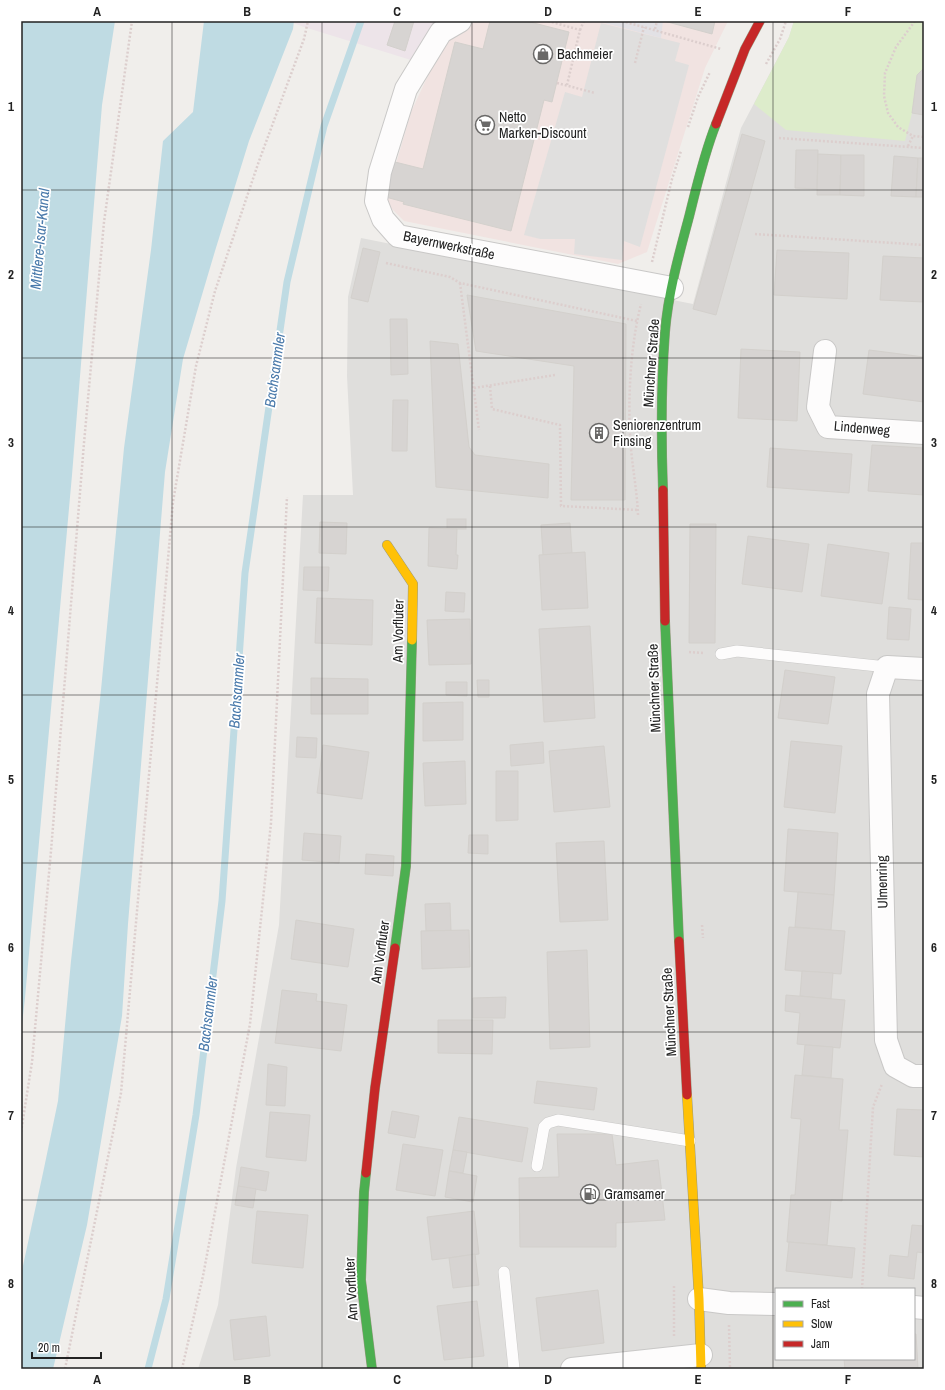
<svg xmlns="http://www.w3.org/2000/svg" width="945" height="1390" font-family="'Archivo Narrow',sans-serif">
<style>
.residential{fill:#dfdedc;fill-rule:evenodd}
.commercial{fill:#f1e3e1}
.industrial{fill:#ede4e9}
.grass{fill:#ddeccb}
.parking{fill:#e0dfde}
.plaza{fill:#e2e1e5}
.water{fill:#bfdbe3}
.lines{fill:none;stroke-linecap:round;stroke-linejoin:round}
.stream{stroke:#bfdbe3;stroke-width:7}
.building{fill:#d7d4d2;stroke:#d3d0cc}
.lane-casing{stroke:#c9c8c7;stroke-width:12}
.street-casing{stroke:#c9c8c7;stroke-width:24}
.fast-casing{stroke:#999a82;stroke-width:10}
.slow-casing{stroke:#999a82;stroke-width:10}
.jam-casing{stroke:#999a82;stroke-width:10}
.path{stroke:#dccecd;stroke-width:2.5;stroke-dasharray:2 2;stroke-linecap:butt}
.lane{stroke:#fdfcfc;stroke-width:11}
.street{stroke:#fdfcfc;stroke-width:22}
.fast{stroke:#4caf50;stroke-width:9}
.slow{stroke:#ffc107;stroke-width:9}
.jam{stroke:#c62828;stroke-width:9}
.grid{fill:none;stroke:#222;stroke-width:1;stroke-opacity:0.55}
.labels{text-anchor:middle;stroke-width:3.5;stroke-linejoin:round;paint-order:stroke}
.poi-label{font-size:14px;fill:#222;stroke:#fff;text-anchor:start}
.street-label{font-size:14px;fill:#222;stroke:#fff}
.water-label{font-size:15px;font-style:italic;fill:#4a7aab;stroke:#fff}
.neatline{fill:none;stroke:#222;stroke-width:1.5}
.grid-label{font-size:13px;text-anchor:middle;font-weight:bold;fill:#222}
</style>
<rect width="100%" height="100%" fill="#f0eeeb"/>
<path class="residential" d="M794 21H924V1369H198L218 1305 236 1168 279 925 303 495H353L347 376 348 297 361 238 693 304 741 128 789 37ZM776 1289H914V1359H776Z"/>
<path class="commercial" d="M476 21H728L705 68 647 252 618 264 404 221 385 202 411 112 445 39Z"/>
<path class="industrial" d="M288 21H441L411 60 304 27Z"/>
<path class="grass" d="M794 21H924V68L917 75 912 113 905 141 786 130 754 104 789 37Z"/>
<path class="parking" d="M601 23 680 43 675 61 689 65 640 247 624 241 622 260 574 254 575 239H540L524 235 565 92 582 97Z"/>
<path class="plaza" d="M597 21H663L661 38Z"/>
<g class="water">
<path d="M21 21H115L102 105 72 475 25 998 21 1033Z"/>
<path d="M204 21H294L293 29 249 141 215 251 183 359 165 472 128 924 122 1016 87 1225 53 1369H21V1275L43 1173 58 1101 71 961 101 690 124 448 151 250 163 141 193 112Z"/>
</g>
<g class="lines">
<path class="stream" d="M148 1369 166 1299 196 1115 222 901 245 573 287 282 324 126 361 21"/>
</g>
<g class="building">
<path d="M395 21H414L405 51 387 45Z"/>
<path d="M490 21H526L569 32 552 102 544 100 511 231 403 204 404 202 382 196 391 161 423 169 455 42 483 49Z"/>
<path d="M664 21H715L712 34Z"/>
<path d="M924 68V115L912 113 917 75Z"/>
<path d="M742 134 765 141 716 315 693 309Z"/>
<path d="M796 150H818L817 189 795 188Z"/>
<path d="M818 154 841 155 840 195H817Z"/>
<path d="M841 155H864V196L840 195Z"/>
<path d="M894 156 918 158 916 197 891 196Z"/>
<path d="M918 158H924V197H916Z"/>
<path d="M363 248 380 252 368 302 351 298Z"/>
<path d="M777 250 849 253 847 299 774 295Z"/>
<path d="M883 256 924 258V302L880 300Z"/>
<path d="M467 295 626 324 625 500H571L574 366 476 351Z"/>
<path d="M390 319H407L408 374 391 375Z"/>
<path d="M430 341 458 344 469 447 475 455 549 464 548 498 436 487Z"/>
<path d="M741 349 800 352 797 421 738 418Z"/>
<path d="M869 350 924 357V402L863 394Z"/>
<path d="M393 400H408L407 451H392Z"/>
<path d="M872 445 924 448V495L868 491Z"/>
<path d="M770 448 852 454 849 493 767 487Z"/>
<rect x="447" y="519" width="19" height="10"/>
<path d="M320 522 347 523 346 554 319 553Z"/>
<path d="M570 523 572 553 543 555 541 525Z"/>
<path d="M690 524H716L715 643H689Z"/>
<path d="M429 528 457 529 456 555H458L457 569 428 566Z"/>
<path d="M748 536 809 544 802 592 742 584Z"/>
<path d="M911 543H924V600L908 599Z"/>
<path d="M828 544 889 553 882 604 821 596Z"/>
<path d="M585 552 588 608 542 610 539 555Z"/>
<path d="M304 567H329L328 591 303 590Z"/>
<path d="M446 592 465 593 464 612 445 611Z"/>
<path d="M317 598 373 600 372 645 315 643Z"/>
<path d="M889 607 911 609 909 640 887 639Z"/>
<path d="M470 619 471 664 429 665 427 620Z"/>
<path d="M590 626 595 718 544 722 539 629Z"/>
<path d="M785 670 835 677 828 724 778 718Z"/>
<path d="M311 678 368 679V714H311Z"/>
<path d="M477 680H489V697H478Z"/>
<path d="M446 682H467V696L446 695Z"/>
<path d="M463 702V740L423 741V703Z"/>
<path d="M297 737 317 738 316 758 296 757Z"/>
<path d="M791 741 842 746 835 813 784 807Z"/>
<path d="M543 742 544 763 511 766 510 745Z"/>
<path d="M323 745 369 752 362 799 317 793Z"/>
<path d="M604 746 610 807 554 812 549 751Z"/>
<path d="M465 761 466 804 425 806 423 763Z"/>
<path d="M496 771H518V820L496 821Z"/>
<path d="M788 829 838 833 834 895 784 891Z"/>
<path d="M304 833 341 836 339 863 302 860Z"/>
<path d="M469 835H488V854L468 853Z"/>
<path d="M604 841 608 920 560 922 556 843Z"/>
<path d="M366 854 394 856 393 876 365 874Z"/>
<path d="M798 892 834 895 831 930 795 927Z"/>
<path d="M450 903 451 931H426L425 904Z"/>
<path d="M296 920 354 929 348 967 291 959Z"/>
<path d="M789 927 845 931 841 974 785 970Z"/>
<path d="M469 930 470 967 422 969 421 931Z"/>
<path d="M587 950 590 1047 550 1049 547 952Z"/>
<path d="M802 971 833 973 831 999 800 996Z"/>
<path d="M282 990 317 994 316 1001 347 1005 341 1051 275 1043Z"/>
<path d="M786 995 845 1000 840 1048 797 1044 800 1013 785 1011Z"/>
<path d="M506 997 505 1018H473V998Z"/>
<path d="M438 1020H493L492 1054 438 1053Z"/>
<path d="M805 1045 833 1047 831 1078 802 1075Z"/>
<path d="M268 1064 287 1067 285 1106 266 1105Z"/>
<path d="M795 1075 843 1079 839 1130H848L842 1201 831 1200 827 1245 787 1242 791 1195H795L801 1119 791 1118Z"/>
<path d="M537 1081 597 1088 594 1110 534 1103Z"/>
<path d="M897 1109 924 1110V1157L894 1155Z"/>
<path d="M392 1111 419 1116 415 1138 388 1133Z"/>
<path d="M270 1112 310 1115 306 1161 266 1157Z"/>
<path d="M459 1117 528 1128 522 1162 453 1150Z"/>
<path d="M557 1134H612L616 1165 658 1160 665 1220 616 1223V1247H520L519 1178 559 1177Z"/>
<path d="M403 1144 443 1150 435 1196 396 1190Z"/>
<path d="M453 1150 467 1152 463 1173 449 1171Z"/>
<path d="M241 1167 269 1172 266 1191 238 1186Z"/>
<path d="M449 1171 477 1176 473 1202 445 1197Z"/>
<path d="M238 1186 256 1189 253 1208 235 1205Z"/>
<path d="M257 1211 308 1215 303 1268 252 1263Z"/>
<path d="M474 1211 479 1254 432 1260 427 1217Z"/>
<path d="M912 1225 924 1226V1253L917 1252 914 1279 888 1276 890 1255 908 1257Z"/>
<path d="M789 1242 855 1248 852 1278 786 1271Z"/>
<path d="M475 1254 479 1285 453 1288 449 1258Z"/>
<path d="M598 1290 604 1343 542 1351 536 1298Z"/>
<path d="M477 1301 484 1356 444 1360 437 1306Z"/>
<path d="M266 1316 270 1356 234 1360 230 1320Z"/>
<path d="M914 1334H916L918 1369H845L844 1359H914Z"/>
</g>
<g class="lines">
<g class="lane-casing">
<g id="lane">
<path d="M721 654 737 651 887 667"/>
<path d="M537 1166 544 1127 548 1123 558 1120 690 1141"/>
<path d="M504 1272 514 1369"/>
</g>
</g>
<g class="street-casing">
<g id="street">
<path d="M460 21 441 32 406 89 380 172 376 201 383 219 398 236 672 288"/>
<path d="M825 351 818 407 828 427 924 433"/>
<path d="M924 669 887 667 878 694 886 1040 895 1066 913 1076H924"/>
<path d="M699 1299 729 1303 776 1304"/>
<path d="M914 1307 924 1308"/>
<path d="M572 1369 701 1355"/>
</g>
</g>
<g class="fast-casing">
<g id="fast">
<path d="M663 490C661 437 661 385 665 332 668 294 679 254 689 217 697 185 704 154 716 124"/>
<path d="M665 621 679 941"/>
<path d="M395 948 406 866 412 640"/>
<path d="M366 1173 364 1192 361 1280 372 1369"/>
</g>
</g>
<g class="slow-casing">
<g id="slow">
<path d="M387 545 413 584 412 640"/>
<path d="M687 1095 699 1299 701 1369"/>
</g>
</g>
<g class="jam-casing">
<g id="jam">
<path d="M716 124 745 49 760 21"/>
<path d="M663 490 665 621"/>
<path d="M679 941 687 1095"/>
<path d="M366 1173 375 1088 395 948"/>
</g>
</g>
<g class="path">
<path d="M548 21 580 30 567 85"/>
<path d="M622 21 721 49"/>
<path d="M915 21 896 47 885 73 884 96 888 113 898 127 913 136 924 137"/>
<path d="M655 29 657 21"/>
<path d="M580 30 584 21"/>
<path d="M635 63 644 27"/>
<path d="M766 64 780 39 786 21"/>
<path d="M557 83 595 93"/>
<path d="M688 127 698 97 710 72"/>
<path d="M779 138 924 148"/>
<path d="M908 146 913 136"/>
<path d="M755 234 924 245"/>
<path d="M652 262 672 179 681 151"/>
<path d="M386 263 450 277 460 283 637 321"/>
<path d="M460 283 479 430"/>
<path d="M490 386 492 409 560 425 561 506 638 510"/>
<path d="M474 388 555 375"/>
<path d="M638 515C637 488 631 461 630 434 628 393 631 343 641 304"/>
<path d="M689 652 704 653"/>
<path d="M702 925 703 938"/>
<path d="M21 1132 32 1062 51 851 84 443 104 222 132 21"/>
<path d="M674 1286V1336"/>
<path d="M862 1289 873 1107 882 1084"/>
<path d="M729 1325 730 1369"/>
<path d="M65 1369 121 1093 173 502 196 366 215 291 259 161 304 39 308 21"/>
<path d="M182 1369 203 1276 250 1024 271 823 287 497"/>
</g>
<use href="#lane" class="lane"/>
<use href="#street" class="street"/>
<use href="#fast" class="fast"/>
<use href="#slow" class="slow"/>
<use href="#jam" class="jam"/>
</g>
<path class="grid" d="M172 21V1369M322 21V1369M472 21V1369M623 21V1369M773 21V1369M21 190H924M21 358H924M21 527H924M21 695H924M21 863H924M21 1032H924M21 1200H924"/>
<defs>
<g id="shop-ring" transform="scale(1)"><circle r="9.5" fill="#fff" stroke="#6a6968" stroke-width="1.5"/><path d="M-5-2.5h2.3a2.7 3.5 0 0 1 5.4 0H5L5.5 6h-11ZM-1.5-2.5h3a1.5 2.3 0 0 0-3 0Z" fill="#6a6968"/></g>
<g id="supermarket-ring" transform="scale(1)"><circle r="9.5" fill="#fff" stroke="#6a6968" stroke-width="1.5"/><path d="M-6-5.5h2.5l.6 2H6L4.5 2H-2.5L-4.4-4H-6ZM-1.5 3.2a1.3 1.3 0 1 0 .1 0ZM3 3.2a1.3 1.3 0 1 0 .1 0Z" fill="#6a6968"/></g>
<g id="building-ring" transform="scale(1)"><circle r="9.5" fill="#fff" stroke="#6a6968" stroke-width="1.5"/><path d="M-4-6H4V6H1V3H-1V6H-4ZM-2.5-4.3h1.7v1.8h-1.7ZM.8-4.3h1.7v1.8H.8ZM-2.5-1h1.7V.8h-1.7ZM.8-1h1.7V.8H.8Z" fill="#6a6968"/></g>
<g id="fuel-ring" transform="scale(1)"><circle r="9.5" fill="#fff" stroke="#6a6968" stroke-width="1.5"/><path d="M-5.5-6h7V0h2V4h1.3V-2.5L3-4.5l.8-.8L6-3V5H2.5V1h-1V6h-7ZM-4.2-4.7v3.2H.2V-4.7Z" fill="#6a6968"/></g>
</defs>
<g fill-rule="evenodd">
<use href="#shop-ring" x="543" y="54"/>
<use href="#supermarket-ring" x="485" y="125"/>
<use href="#building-ring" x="599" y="433"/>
<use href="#fuel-ring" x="590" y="1194"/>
</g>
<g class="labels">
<g class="poi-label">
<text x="557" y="59">Bachmeier</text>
<text x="499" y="122">Netto<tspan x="499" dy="16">Marken-Discount</tspan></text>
<text x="613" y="430">Seniorenzentrum<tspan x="613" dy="16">Finsing</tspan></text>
<text x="604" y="1199">Gramsamer</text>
</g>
<g class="street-label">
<text transform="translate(449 245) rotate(12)" y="5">Bayernwerkstraße</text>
<text transform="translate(651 363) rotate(-86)" y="5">Münchner Straße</text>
<text transform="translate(862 428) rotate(5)" y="5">Lindenweg</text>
<text transform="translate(398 631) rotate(-89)" y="5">Am Vorfluter</text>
<text transform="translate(654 688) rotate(-92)" y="5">Münchner Straße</text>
<text transform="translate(882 882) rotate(-91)" y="5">Ulmenring</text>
<text transform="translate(380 952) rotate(-82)" y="5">Am Vorfluter</text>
<text transform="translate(669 1012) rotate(-93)" y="5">Münchner Straße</text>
<text transform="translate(351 1289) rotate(-93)" y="5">Am Vorfluter</text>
</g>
<g class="water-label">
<text transform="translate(40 239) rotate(-85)" y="5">Mittlere-Isar-Kanal</text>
<text transform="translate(275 370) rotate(-82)" y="5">Bachsammler</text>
<text transform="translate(237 691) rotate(-86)" y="5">Bachsammler</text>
<text transform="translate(208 1014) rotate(-83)" y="5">Bachsammler</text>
</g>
</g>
<rect width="945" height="1390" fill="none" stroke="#ffffff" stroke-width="44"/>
<rect x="775" y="1288" width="140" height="72" fill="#ffffff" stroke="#a7a7a7"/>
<rect x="783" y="1301" width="20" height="6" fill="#4caf50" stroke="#a7a7a7"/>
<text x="811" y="1308" font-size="12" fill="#222222">Fast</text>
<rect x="783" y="1321" width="20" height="6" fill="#ffc107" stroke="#a7a7a7"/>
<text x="811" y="1328" font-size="12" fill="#222222">Slow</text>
<rect x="783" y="1341" width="20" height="6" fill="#c62828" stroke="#a7a7a7"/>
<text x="811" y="1348" font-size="12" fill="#222222">Jam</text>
<path d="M32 1352v6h69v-6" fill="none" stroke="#222222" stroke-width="2"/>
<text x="38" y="1352" font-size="12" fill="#222222" stroke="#ffffff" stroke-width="3" paint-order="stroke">20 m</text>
<rect x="22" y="22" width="901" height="1346" class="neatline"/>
<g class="grid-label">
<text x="97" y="16">A</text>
<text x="247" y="16">B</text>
<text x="397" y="16">C</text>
<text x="548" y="16">D</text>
<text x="698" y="16">E</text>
<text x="848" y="16">F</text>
<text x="11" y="111">1</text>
<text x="934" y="111">1</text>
<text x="11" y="279">2</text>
<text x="934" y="279">2</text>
<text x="11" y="447">3</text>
<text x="934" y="447">3</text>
<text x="11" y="615">4</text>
<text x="934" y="615">4</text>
<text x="11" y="784">5</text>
<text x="934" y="784">5</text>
<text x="11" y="952">6</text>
<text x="934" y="952">6</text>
<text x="11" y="1120">7</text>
<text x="934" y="1120">7</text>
<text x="11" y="1288">8</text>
<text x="934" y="1288">8</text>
<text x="97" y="1384">A</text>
<text x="247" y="1384">B</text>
<text x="397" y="1384">C</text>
<text x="548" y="1384">D</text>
<text x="698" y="1384">E</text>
<text x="848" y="1384">F</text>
</g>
</svg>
